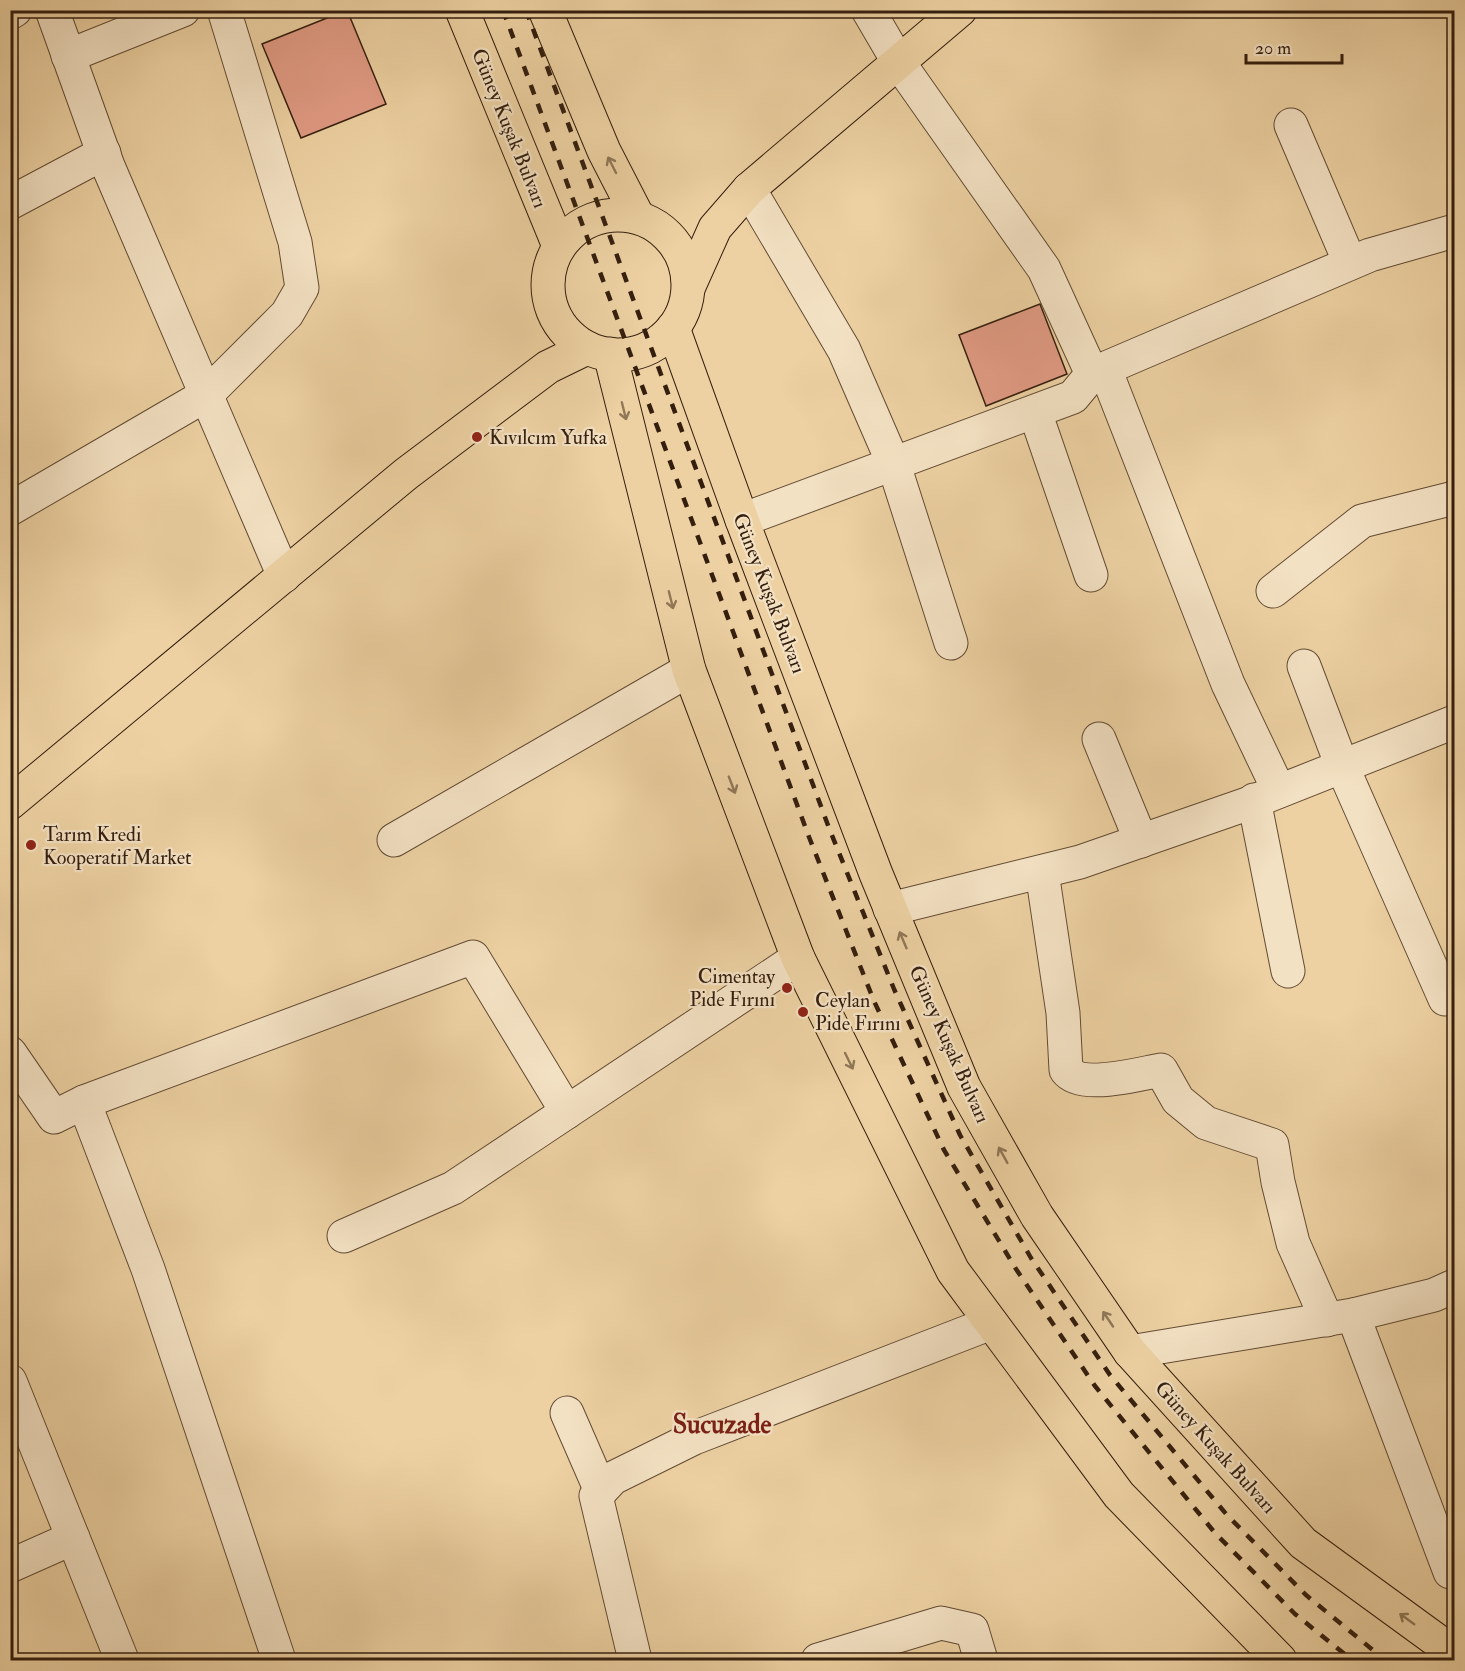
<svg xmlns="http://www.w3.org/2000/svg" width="1465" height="1671" font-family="'IM FELL Double Pica',serif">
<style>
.building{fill:#e19b84;stroke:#341e0e;stroke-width:1.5}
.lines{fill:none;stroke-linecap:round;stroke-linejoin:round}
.minor-casing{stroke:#624b33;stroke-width:35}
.major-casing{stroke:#341e0e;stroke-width:35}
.minor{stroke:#f3e1c3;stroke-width:33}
.major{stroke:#edd1a2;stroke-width:33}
.rail{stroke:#341e0e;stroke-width:4.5;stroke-dasharray:10 10;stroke-linecap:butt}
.oneway{stroke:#907858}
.poi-dot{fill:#8f2418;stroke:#f3e1c3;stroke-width:2}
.labels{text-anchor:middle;stroke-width:4.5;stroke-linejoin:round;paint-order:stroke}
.street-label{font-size:20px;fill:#341e0e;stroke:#f3e1c3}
.poi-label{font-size:20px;fill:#341e0e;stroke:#f3e1c3;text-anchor:start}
.district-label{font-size:26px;font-weight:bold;fill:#7a1f14;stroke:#f3e1c3}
</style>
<rect width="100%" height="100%" fill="#edd1a2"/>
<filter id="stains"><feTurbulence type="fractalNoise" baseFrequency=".00333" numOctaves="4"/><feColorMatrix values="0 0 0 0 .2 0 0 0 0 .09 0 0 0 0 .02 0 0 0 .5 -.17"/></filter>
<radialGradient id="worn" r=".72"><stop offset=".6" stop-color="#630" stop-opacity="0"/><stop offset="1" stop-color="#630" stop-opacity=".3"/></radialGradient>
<g class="building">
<path d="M347 10 386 104 301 138 262 44Z"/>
<path d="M1040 304 1067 374 986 406 959 335Z"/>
</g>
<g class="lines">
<g class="minor-casing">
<g id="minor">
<path d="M52 10 108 166 284 576"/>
<path d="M868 10 899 63 1044 269 1092 374"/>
<path d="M10 13 15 10"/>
<path d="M68 56 183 10"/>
<path d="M1291 125 1350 263"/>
<path d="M749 189 844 350 894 465 951 643"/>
<path d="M10 203 104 153"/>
<path d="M1105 369 1228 684 1279 791"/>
<path d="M1035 412 1091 575"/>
<path d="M10 509 206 395 287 314 302 288 295 242 224 10"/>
<path d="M742 520 1073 397 1092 374 1370 255 1454 231"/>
<path d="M1273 591 1362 521 1454 498"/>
<path d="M1304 666 1342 766 1445 999"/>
<path d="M1099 739 1141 841"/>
<path d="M1254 800 1288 971"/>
<path d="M394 840 689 670"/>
<path d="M1042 872 1063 1013 1066 1070C1081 1090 1138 1074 1161 1070L1178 1100 1206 1123 1272 1145 1278 1182 1293 1243 1327 1320"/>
<path d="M890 909 1080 862 1247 804 1454 722"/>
<path d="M10 1053 54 1117 84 1102 473 957 567 1112"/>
<path d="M84 1102 148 1269 279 1660"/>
<path d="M344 1236 453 1188 798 958"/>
<path d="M1353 1315 1450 1572"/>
<path d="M1130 1352 1353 1315 1434 1295 1454 1286"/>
<path d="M10 1381 122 1660"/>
<path d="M567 1413 601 1491"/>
<path d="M10 1566 73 1538"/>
<path d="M635 1660 596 1496 613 1478 694 1438 991 1323"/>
<path d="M818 1660 941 1623 972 1630 981 1660"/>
</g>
</g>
<g class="major-casing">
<g id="major">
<path d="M462 10 559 246"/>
<path d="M545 10 604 151 638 217"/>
<circle cx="618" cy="285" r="70"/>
<path d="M689 286 715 228 749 189 960 10"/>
<path d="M673 328 742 520 876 874 964 1087 1037 1216 1130 1352 1303 1543 1454 1653"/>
<path d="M610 354 689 670 798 958 953 1271 1119 1495 1280 1660"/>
<path d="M10 803 406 474 548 367 587 348"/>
</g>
</g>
<use href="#minor" class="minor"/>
<use href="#major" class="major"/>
<g class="rail">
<path d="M503 10 809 837 874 1001 944 1150 1016 1269 1095 1386 1215 1533 1295 1614 1352 1660"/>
<path d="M526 10 829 828 894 989 960 1135 1031 1258 1110 1375 1227 1515 1306 1595 1385 1660"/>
</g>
</g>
<defs><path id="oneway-shaft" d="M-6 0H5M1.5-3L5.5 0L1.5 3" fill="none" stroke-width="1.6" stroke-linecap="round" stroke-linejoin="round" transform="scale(1.5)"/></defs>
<g class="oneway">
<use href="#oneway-shaft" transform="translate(612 165) rotate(-117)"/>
<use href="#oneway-shaft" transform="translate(624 411) rotate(76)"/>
<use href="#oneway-shaft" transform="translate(671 600) rotate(76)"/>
<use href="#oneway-shaft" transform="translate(732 785) rotate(69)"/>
<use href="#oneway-shaft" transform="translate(903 940) rotate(-113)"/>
<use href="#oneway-shaft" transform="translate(849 1061) rotate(64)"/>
<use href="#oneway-shaft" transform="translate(1003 1155) rotate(-119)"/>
<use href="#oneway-shaft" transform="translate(1108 1319) rotate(-124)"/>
<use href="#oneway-shaft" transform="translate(1407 1619) rotate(-144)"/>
</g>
<g class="poi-dot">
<circle cx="477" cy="437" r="6"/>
<circle cx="31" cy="845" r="6"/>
<circle cx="787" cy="988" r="6"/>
<circle cx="803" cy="1012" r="6"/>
</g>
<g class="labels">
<g class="street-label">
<text transform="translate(510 128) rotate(68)" y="7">Güney Kuşak Bulvarı</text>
<text transform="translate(770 593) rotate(69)" y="7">Güney Kuşak Bulvarı</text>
<text transform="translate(950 1044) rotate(66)" y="7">Güney Kuşak Bulvarı</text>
<text transform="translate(1216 1447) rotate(48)" y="7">Güney Kuşak Bulvarı</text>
</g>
<g class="poi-label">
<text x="489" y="444">Kıvılcım Yufka</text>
<text x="43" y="841">Tarım Kredi<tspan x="43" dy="23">Kooperatif Market</tspan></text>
<text x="775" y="983" text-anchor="end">Cimentay<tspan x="775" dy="23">Pide Fırını</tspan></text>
<text x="815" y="1007">Ceylan<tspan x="815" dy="23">Pide Fırını</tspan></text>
</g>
<g class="district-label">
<text x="722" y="1433">Sucuzade</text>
</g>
</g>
<rect width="1465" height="1671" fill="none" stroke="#edd1a2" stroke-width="36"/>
<rect x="12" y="12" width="1441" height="1647" fill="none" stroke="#341e0e" stroke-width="3"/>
<rect x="18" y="18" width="1429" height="1635" fill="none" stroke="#341e0e" stroke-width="1.5"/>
<path d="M1246 54v9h96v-9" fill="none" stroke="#341e0e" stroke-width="3"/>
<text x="1255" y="54" font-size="18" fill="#341e0e" stroke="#f3e1c3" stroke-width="4.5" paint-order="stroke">20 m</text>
<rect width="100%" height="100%" filter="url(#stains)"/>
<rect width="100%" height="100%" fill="url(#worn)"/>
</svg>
